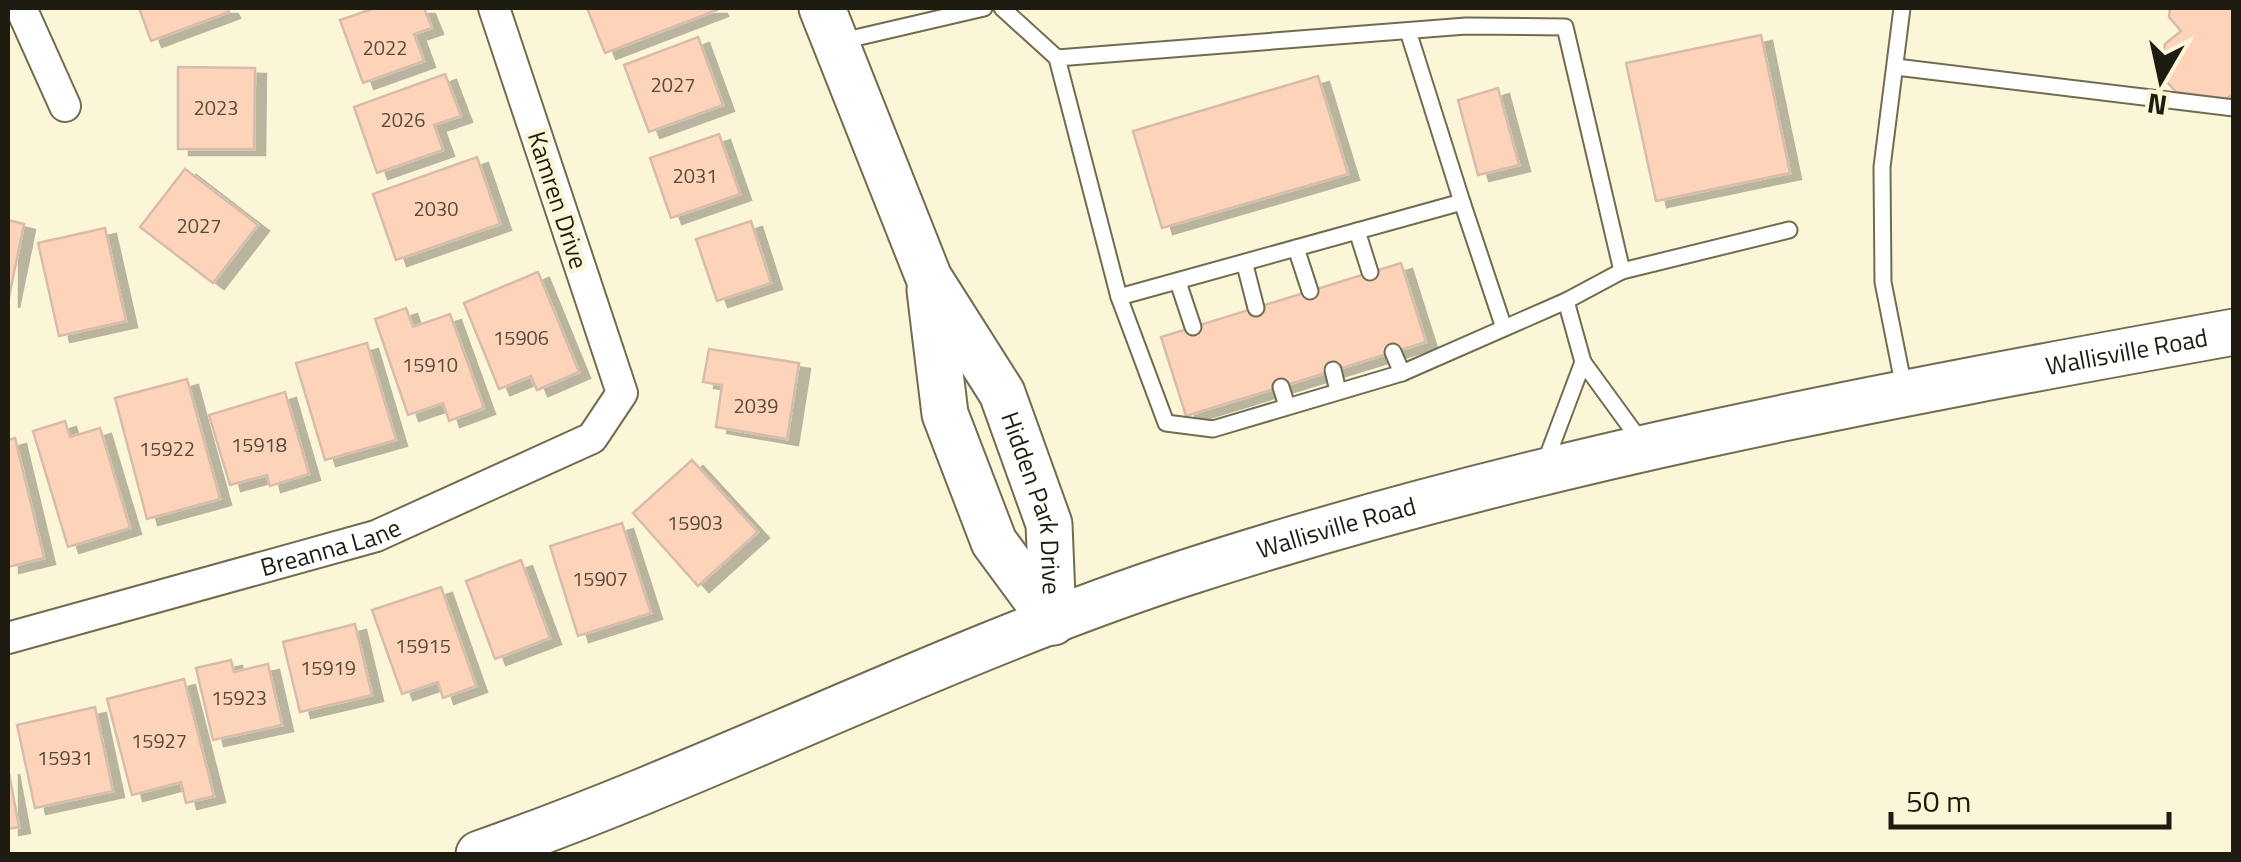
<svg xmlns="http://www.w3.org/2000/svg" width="2241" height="862" font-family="'Titillium Web',sans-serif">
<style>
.building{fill:#fdd3ba;stroke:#d8bcab;stroke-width:2.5;filter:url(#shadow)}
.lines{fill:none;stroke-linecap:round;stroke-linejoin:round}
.lane-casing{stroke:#716c51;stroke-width:19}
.street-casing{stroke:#716c51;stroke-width:34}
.secondary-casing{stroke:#716c51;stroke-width:49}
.lane{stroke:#fff;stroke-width:15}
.street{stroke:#fff;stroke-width:30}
.secondary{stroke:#fff;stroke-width:45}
.labels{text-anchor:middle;stroke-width:9;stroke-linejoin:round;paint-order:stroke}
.number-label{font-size:20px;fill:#564a3b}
.street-label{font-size:25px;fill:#1e1c11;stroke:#fcf6d8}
</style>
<defs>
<filter id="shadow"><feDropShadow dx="11" dy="6" stdDeviation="0" flood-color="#0004"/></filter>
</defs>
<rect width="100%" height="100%" fill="#fcf6d8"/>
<g class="building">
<path d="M139 8H227L229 12 151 41Z"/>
<path d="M375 8H424L432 28 414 34 424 61 363 83 340 20Z"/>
<path d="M587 8H716L717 10 605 53Z"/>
<path d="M2170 8H2234V93L2226 99 2176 92 2161 75 2165 44 2181 31 2169 17Z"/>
<path d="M1761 35 1790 173 1656 201 1626 63Z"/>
<path d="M698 37 723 105 649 132 624 65Z"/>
<path d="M178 67 255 68 254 149H178Z"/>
<path d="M445 74 461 116 434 125 443 150 377 173 354 107Z"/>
<path d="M1318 76 1348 174 1162 228 1133 131Z"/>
<path d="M1498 88 1519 165 1478 175 1458 100Z"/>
<path d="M719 134 740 194 671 218 650 158Z"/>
<path d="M477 157 500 224 396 260 373 194Z"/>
<path d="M185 169 258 225 213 283 140 227Z"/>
<path d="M8 220 24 224 8 302Z"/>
<path d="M751 221 771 283 717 301 696 239Z"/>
<path d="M105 228 126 321 59 336 38 243Z"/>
<path d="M1401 263 1426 342 1186 416 1161 337Z"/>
<path d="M538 272 579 372 537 390 531 376 499 389 464 303Z"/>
<path d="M406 308 413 327 450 314 484 408 449 421 443 403 408 415 375 319Z"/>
<path d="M367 343 396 440 325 460 296 363Z"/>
<path d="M709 349 799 363 787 439 716 427 722 385 703 382Z"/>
<path d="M187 379 220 499 147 519 115 398Z"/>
<path d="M285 392 309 474 270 486 267 475 230 485 209 415Z"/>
<path d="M65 421 70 437 100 428 130 528 68 547 33 431Z"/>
<path d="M15 438 44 558 8 567V440Z"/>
<path d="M692 460 758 532 698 586 633 513Z"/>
<path d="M622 523 651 613 578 636 550 546Z"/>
<path d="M521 560 550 638 495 659 466 581Z"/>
<path d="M441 587 476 686 443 698 438 682 402 694 372 610Z"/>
<path d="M355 624 372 695 300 712 283 642Z"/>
<path d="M231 660 234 672 268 664 282 725 213 740 196 668Z"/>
<path d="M184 679 214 796 186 803 181 782 132 795 107 699Z"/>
<path d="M95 707 113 791 35 808 17 725Z"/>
<path d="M8 768 19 827 8 829Z"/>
</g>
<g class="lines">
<g class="lane-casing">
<g id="lane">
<path d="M1002 8 1057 58 1466 26 1565 27 1622 271 1566 301 1402 373 1213 429 1166 423 1119 297 1057 58"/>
<path d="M1902 8 1882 167 1883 282 1904 388"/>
<path d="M842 41 984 8"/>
<path d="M1896 67 2234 108"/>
<path d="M1462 202 1504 328"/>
<path d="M1357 231 1370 272"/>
<path d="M1296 248 1310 291"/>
<path d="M1245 265 1256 308"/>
<path d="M1622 271 1789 230"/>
<path d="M1178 282 1193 327"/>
<path d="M1119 297 1462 202 1408 31"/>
<path d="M1566 301 1583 362"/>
<path d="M1393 352 1402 373"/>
<path d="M1333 370 1338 391"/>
<path d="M1281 387 1287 406"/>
<path d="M1545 463 1583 362 1642 443"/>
</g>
</g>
<g class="street-casing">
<g id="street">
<path d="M21 8 65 106"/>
<path id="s1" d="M8 638 376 536 592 438 622 393 494 8"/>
</g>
</g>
<g class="secondary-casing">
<g id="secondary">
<path id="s2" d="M822 8 929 278 1002 393 1049 524 1053 622"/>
<path d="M930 290 945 414 994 542 1053 622"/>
<path id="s3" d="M479 854C716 771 942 653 1182 574 1524 462 1880 396 2234 332"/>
</g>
</g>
<use href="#lane" class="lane"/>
<use href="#street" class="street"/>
<use href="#secondary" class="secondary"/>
</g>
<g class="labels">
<g class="number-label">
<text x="385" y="55">2022</text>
<text x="673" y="92">2027</text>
<text x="216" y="115">2023</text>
<text x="403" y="127">2026</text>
<text x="695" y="183">2031</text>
<text x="436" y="216">2030</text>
<text x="199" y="233">2027</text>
<text x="521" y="345">15906</text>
<text x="430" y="372">15910</text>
<text x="756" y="413">2039</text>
<text x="259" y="452">15918</text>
<text x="167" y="456">15922</text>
<text x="695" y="530">15903</text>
<text x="600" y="586">15907</text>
<text x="423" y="653">15915</text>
<text x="328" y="675">15919</text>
<text x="239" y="705">15923</text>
<text x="159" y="748">15927</text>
<text x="65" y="765">15931</text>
</g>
<g class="street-label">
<text transform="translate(558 200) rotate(72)" y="9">Kamren Drive</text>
<text dy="9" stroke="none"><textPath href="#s3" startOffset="1728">Wallisville Road</textPath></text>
<text dy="9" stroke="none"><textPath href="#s2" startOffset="542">Hidden Park Drive</textPath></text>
<text dy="9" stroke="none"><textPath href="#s3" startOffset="918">Wallisville Road</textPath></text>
<text dy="9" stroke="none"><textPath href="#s1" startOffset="335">Breanna Lane</textPath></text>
</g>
</g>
<rect width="2241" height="862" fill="none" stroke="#1e1c11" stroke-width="20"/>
<g transform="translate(2161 80) rotate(189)" stroke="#fcf6d8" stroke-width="8" paint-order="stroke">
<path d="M0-8L18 38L0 25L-18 38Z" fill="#1e1c11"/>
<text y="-15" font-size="28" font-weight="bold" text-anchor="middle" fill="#1e1c11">N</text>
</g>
<path d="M1891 812v15h278v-15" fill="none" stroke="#1e1c11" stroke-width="5"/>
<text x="1906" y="812" font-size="30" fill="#1e1c11" stroke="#fcf6d8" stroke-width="8" paint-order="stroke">50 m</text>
</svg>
